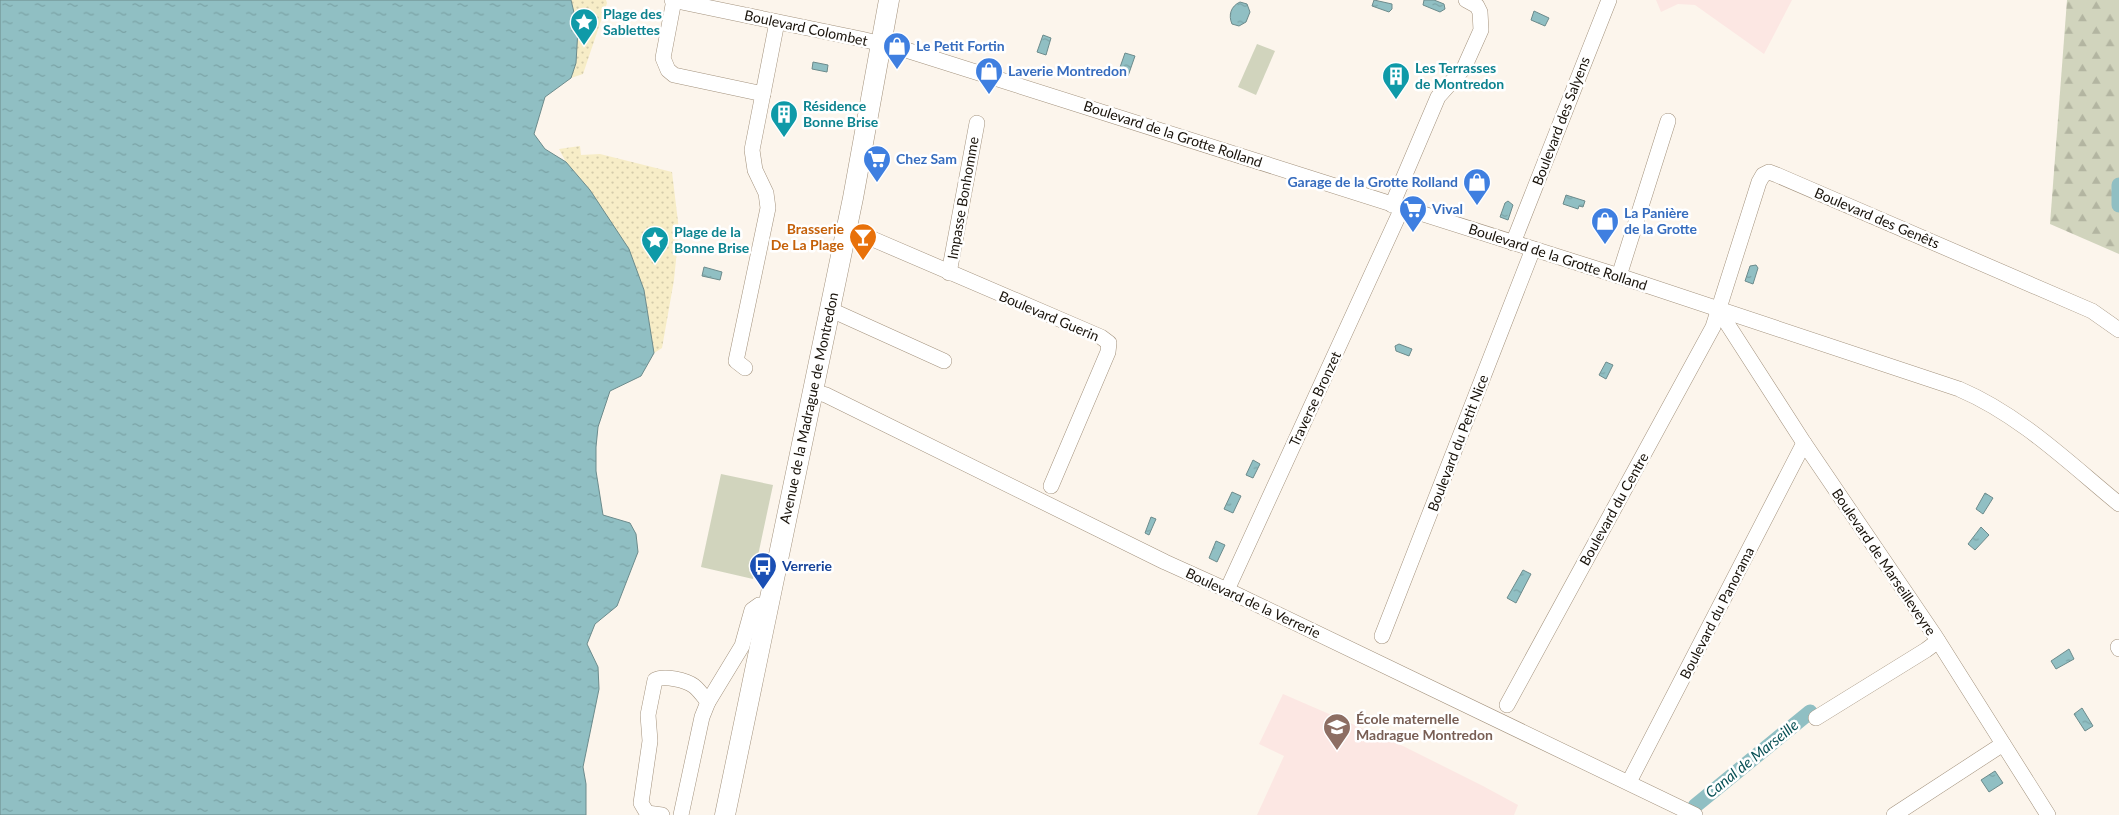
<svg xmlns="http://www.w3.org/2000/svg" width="2119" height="815" font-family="Lato,sans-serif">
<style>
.education{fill:#fce7e3}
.forest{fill:url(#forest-firs)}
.sand{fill:url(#sand-dots)}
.garden{fill:#d1d4bd}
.water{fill:url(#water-ripples);stroke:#6c8b8c}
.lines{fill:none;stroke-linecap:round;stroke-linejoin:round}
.canal{stroke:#90bfc3;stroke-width:15}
.street-casing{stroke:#a3927d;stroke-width:16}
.secondary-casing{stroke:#a3927d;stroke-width:21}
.street{stroke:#fff;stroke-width:15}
.secondary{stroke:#fff;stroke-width:20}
.labels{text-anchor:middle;stroke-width:5;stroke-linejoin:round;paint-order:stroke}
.culture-label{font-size:14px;font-weight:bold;fill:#0d838f;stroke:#fff;text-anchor:start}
.street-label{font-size:14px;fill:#18120a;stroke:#fff}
.shop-label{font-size:14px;font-weight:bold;fill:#366cbe;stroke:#fff;text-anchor:start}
.food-label{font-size:14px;font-weight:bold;fill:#c56008;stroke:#fff;text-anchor:end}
.transit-label{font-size:14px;font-weight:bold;fill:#164399;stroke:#fff;text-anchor:start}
.education-label{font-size:14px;font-weight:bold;fill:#785e54;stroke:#fff;text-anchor:start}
.water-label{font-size:15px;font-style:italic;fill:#085055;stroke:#fff}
</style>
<defs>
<pattern id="forest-firs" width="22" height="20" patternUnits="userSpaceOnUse" patternTransform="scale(1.25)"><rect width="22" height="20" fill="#d1d4bd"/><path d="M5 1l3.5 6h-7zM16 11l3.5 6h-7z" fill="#b3b5a1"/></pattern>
<pattern id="sand-dots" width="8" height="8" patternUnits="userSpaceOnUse" patternTransform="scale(1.25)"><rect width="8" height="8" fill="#f7edc7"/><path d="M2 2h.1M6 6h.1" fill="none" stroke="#d3caaa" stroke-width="1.8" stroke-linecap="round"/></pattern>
<pattern id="water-ripples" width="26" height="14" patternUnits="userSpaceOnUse" patternTransform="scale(1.25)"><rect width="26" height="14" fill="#90bfc3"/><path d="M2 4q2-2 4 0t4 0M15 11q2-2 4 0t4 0" fill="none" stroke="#7ba3a6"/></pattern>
</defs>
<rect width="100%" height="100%" fill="#fcf5ec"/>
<g class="education">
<path d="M1656 0H1792L1764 54 1695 5 1678 4 1661 12Z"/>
<path d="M1283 694 1403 746 1483 786 1518 805 1514 815H1257L1284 756 1259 744Z"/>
</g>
<path class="forest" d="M2067 0H2119V254L2050 224Z"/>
<g class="sand">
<path d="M571 0H606L607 3 583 74 571 78C580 51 577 27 571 0Z"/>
<path d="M580 146 581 155 600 154 672 172 679 230 674 280 662 348 654 353 644 290 590 190 566 162 559 149Z"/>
</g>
<g class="garden">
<path d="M1257 44 1275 51 1256 95 1238 87Z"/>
<path d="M721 474 773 485 753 579 701 567Z"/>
</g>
<g class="water">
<path d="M0 0H571L578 29 576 63 571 78 545 97 534 134 545 149 566 162 590 190 629 249 644 290 654 353 641 376 610 391 598 427 596 447V471L603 515 630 523 636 534 638 552 617 606 595 624 587 644 598 667 599 689 583 767 586 784V815H0Z"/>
<path d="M1374 0 1392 4V9L1389 12 1372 6Z"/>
<path d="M1424 0H1434L1444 4 1445 9 1440 12 1423 5Z"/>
<path d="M1240 2 1247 4 1250 12 1246 22 1239 26 1232 24C1228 15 1231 6 1240 2Z"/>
<path d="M1534 11 1549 18 1545 26 1531 20Z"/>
<path d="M1043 35 1051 38 1046 55 1037 52Z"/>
<path d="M1125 53 1135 56 1128 76 1118 73Z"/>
<path d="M813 62 828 65 827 72 812 69Z"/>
<path d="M1566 195 1585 201 1583 207 1579 206 1578 209 1563 204Z"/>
<path d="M1508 201 1513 205 1508 220 1500 217 1505 203Z"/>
<path d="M1756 265 1758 268 1753 284 1745 281 1750 266Z"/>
<path d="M704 267 722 272 720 280 702 276Z"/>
<path d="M1399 344 1412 349 1409 356 1396 351 1395 346Z"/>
<path d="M1606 362 1613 365 1606 379 1599 375Z"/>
<path d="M1253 460 1260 464 1253 478 1246 475Z"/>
<path d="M1232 492 1241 496 1233 513 1224 509Z"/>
<path d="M1985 493 1993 498 1983 514 1976 509Z"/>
<path d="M1151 517 1156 519 1149 535 1145 533Z"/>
<path d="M1981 527 1989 535 1975 550 1968 544Z"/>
<path d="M1216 541 1225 545 1217 562 1209 558Z"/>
<path d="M1523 570 1531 574 1516 603 1507 598Z"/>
<path d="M2069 649 2074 659 2056 669 2051 661Z"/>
<path d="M2082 708 2093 726 2085 731 2074 714Z"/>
<path d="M1995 771 2003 783 1989 792 1981 780Z"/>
</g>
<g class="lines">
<g class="canal">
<path d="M2119 185V205"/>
<path d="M1695 806 1810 712"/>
</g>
<g class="street-casing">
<g id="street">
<path d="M672 0 861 39 903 49 1619 276 1959 389C2020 415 2068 462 2119 504"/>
<path d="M674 0 663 58 668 70 674 75 763 94"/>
<path d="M1392 205 1438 97 1464 68 1481 30 1480 12 1477 6 1466 0"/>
<path d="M847 228 1101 337 1109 343 1108 352 1051 486"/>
<path d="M1513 243 1609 0"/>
<path d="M949 273 977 123"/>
<path d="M1619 276 1668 121"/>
<path d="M829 309 944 361"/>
<path d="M1719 311 1804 443 1935 636 2048 815"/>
<path d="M745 368 736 361 768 208 766 193 755 170 752 150 777 22"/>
<path d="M812 391 826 395 1165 562 1227 590 1695 815"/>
<path d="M1227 590 1402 208"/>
<path d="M1382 636 1533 249"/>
<path d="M2118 647 2119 649"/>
<path d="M1507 705 1713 327 1759 182 1763 175 1769 172 1777 175 2092 311 2119 330"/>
<path d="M1816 718 1926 650 1938 641"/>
<path d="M1629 782 1804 443"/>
<path d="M662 815 647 813 641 803 650 741 648 715 655 680C664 675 686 680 694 686 699 690 704 697 708 702"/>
<path d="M681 815 702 717 708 702 742 646 752 610 759 605 768 606"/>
<path d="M1894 815 2003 744"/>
</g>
</g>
<g class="secondary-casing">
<path id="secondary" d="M725 815 853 198 889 0"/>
</g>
<use href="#street" class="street"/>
<use href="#secondary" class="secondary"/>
</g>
<defs>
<g id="sight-pin" transform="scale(1.4375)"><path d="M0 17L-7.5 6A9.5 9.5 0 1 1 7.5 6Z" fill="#0f9aa8" stroke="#fff"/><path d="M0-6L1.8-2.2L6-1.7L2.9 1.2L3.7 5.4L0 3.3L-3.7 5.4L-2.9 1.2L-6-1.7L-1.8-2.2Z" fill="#fff"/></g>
<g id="shop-pin" transform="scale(1.4375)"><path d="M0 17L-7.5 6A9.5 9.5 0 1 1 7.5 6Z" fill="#3f7fe0" stroke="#fff"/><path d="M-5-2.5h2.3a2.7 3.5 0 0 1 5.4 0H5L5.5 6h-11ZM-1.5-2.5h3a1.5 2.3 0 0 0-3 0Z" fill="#fff"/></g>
<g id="building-pin" transform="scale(1.4375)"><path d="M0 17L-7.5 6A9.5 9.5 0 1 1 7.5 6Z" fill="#0f9aa8" stroke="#fff"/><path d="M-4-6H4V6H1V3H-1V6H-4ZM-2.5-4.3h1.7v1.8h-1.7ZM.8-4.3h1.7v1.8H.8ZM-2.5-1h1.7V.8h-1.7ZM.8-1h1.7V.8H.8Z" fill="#fff"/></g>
<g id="supermarket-pin" transform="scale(1.4375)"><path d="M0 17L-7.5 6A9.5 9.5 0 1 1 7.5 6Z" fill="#3f7fe0" stroke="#fff"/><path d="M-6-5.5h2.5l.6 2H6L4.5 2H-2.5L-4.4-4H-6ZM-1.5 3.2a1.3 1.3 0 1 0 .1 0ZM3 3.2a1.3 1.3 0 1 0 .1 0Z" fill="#fff"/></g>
<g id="bar-pin" transform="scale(1.4375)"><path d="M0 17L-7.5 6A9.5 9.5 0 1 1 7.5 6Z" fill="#e8710a" stroke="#fff"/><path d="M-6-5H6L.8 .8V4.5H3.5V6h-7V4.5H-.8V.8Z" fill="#fff"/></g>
<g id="bus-pin" transform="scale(1.4375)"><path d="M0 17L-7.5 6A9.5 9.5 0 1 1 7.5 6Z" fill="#1a4fb4" stroke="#fff"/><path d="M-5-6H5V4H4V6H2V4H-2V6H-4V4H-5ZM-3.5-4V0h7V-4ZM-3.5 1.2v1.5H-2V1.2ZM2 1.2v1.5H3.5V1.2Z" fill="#fff"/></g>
<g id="school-pin" transform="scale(1.4375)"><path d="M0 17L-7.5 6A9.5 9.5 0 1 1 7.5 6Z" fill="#8d6e63" stroke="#fff"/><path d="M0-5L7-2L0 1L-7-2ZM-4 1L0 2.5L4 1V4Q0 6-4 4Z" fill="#fff"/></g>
</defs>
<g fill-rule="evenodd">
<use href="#sight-pin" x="584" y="22"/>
<use href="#shop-pin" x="897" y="46"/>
<use href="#shop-pin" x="989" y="71"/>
<use href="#building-pin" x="1396" y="76"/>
<use href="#building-pin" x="784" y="114"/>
<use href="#supermarket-pin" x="877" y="159"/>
<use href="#shop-pin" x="1477" y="182"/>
<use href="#supermarket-pin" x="1413" y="209"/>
<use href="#shop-pin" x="1605" y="221"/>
<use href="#bar-pin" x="863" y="237"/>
<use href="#sight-pin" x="655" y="240"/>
<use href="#bus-pin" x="763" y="566"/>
<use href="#school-pin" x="1337" y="727"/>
</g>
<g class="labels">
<g class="culture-label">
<text x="603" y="19">Plage des<tspan x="603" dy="16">Sablettes</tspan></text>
<text x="1415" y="73">Les Terrasses<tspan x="1415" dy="16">de Montredon</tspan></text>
<text x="803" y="111">Résidence<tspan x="803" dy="16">Bonne Brise</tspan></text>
<text x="674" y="237">Plage de la<tspan x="674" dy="16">Bonne Brise</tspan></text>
</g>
<g class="street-label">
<text transform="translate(806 28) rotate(12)" y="5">Boulevard Colombet</text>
<text transform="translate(1561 121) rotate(-69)" y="5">Boulevard des Salyens</text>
<text transform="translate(1173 134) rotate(18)" y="5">Boulevard de la Grotte Rolland</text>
<text transform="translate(963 198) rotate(-80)" y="5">Impasse Bonhomme</text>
<text transform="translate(1877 218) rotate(23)" y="5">Boulevard des Genêts</text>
<text transform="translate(1558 257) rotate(18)" y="5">Boulevard de la Grotte Rolland</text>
<text transform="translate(1049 316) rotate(23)" y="5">Boulevard Guerin</text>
<text transform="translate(1315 399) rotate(-65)" y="5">Traverse Bronzet</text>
<text transform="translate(809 408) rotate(-78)" y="5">Avenue de la Madrague de Montredon</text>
<text transform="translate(1458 443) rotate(-69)" y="5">Boulevard du Petit Nice</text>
<text transform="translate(1614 509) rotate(-61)" y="5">Boulevard du Centre</text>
<text transform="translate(1884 562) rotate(56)" y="5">Boulevard de Marseilleveyre</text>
<text transform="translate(1253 603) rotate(25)" y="5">Boulevard de la Verrerie</text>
<text transform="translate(1717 613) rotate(-63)" y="5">Boulevard du Panorama</text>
</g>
<g class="shop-label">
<text x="916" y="51">Le Petit Fortin</text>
<text x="1008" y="76">Laverie Montredon</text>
<text x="896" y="164">Chez Sam</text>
<text x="1458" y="187" text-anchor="end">Garage de la Grotte Rolland</text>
<text x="1432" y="214">Vival</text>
<text x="1624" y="218">La Panière<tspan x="1624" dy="16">de la Grotte</tspan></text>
</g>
<g class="food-label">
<text x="844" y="234">Brasserie<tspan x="844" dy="16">De La Plage</tspan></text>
</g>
<g class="transit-label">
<text x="782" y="571">Verrerie</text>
</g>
<g class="education-label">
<text x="1356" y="724">École maternelle<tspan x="1356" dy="16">Madrague Montredon</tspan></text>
</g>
<g class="water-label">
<text transform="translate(1752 759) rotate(-39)" y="5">Canal de Marseille</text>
</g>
</g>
</svg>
